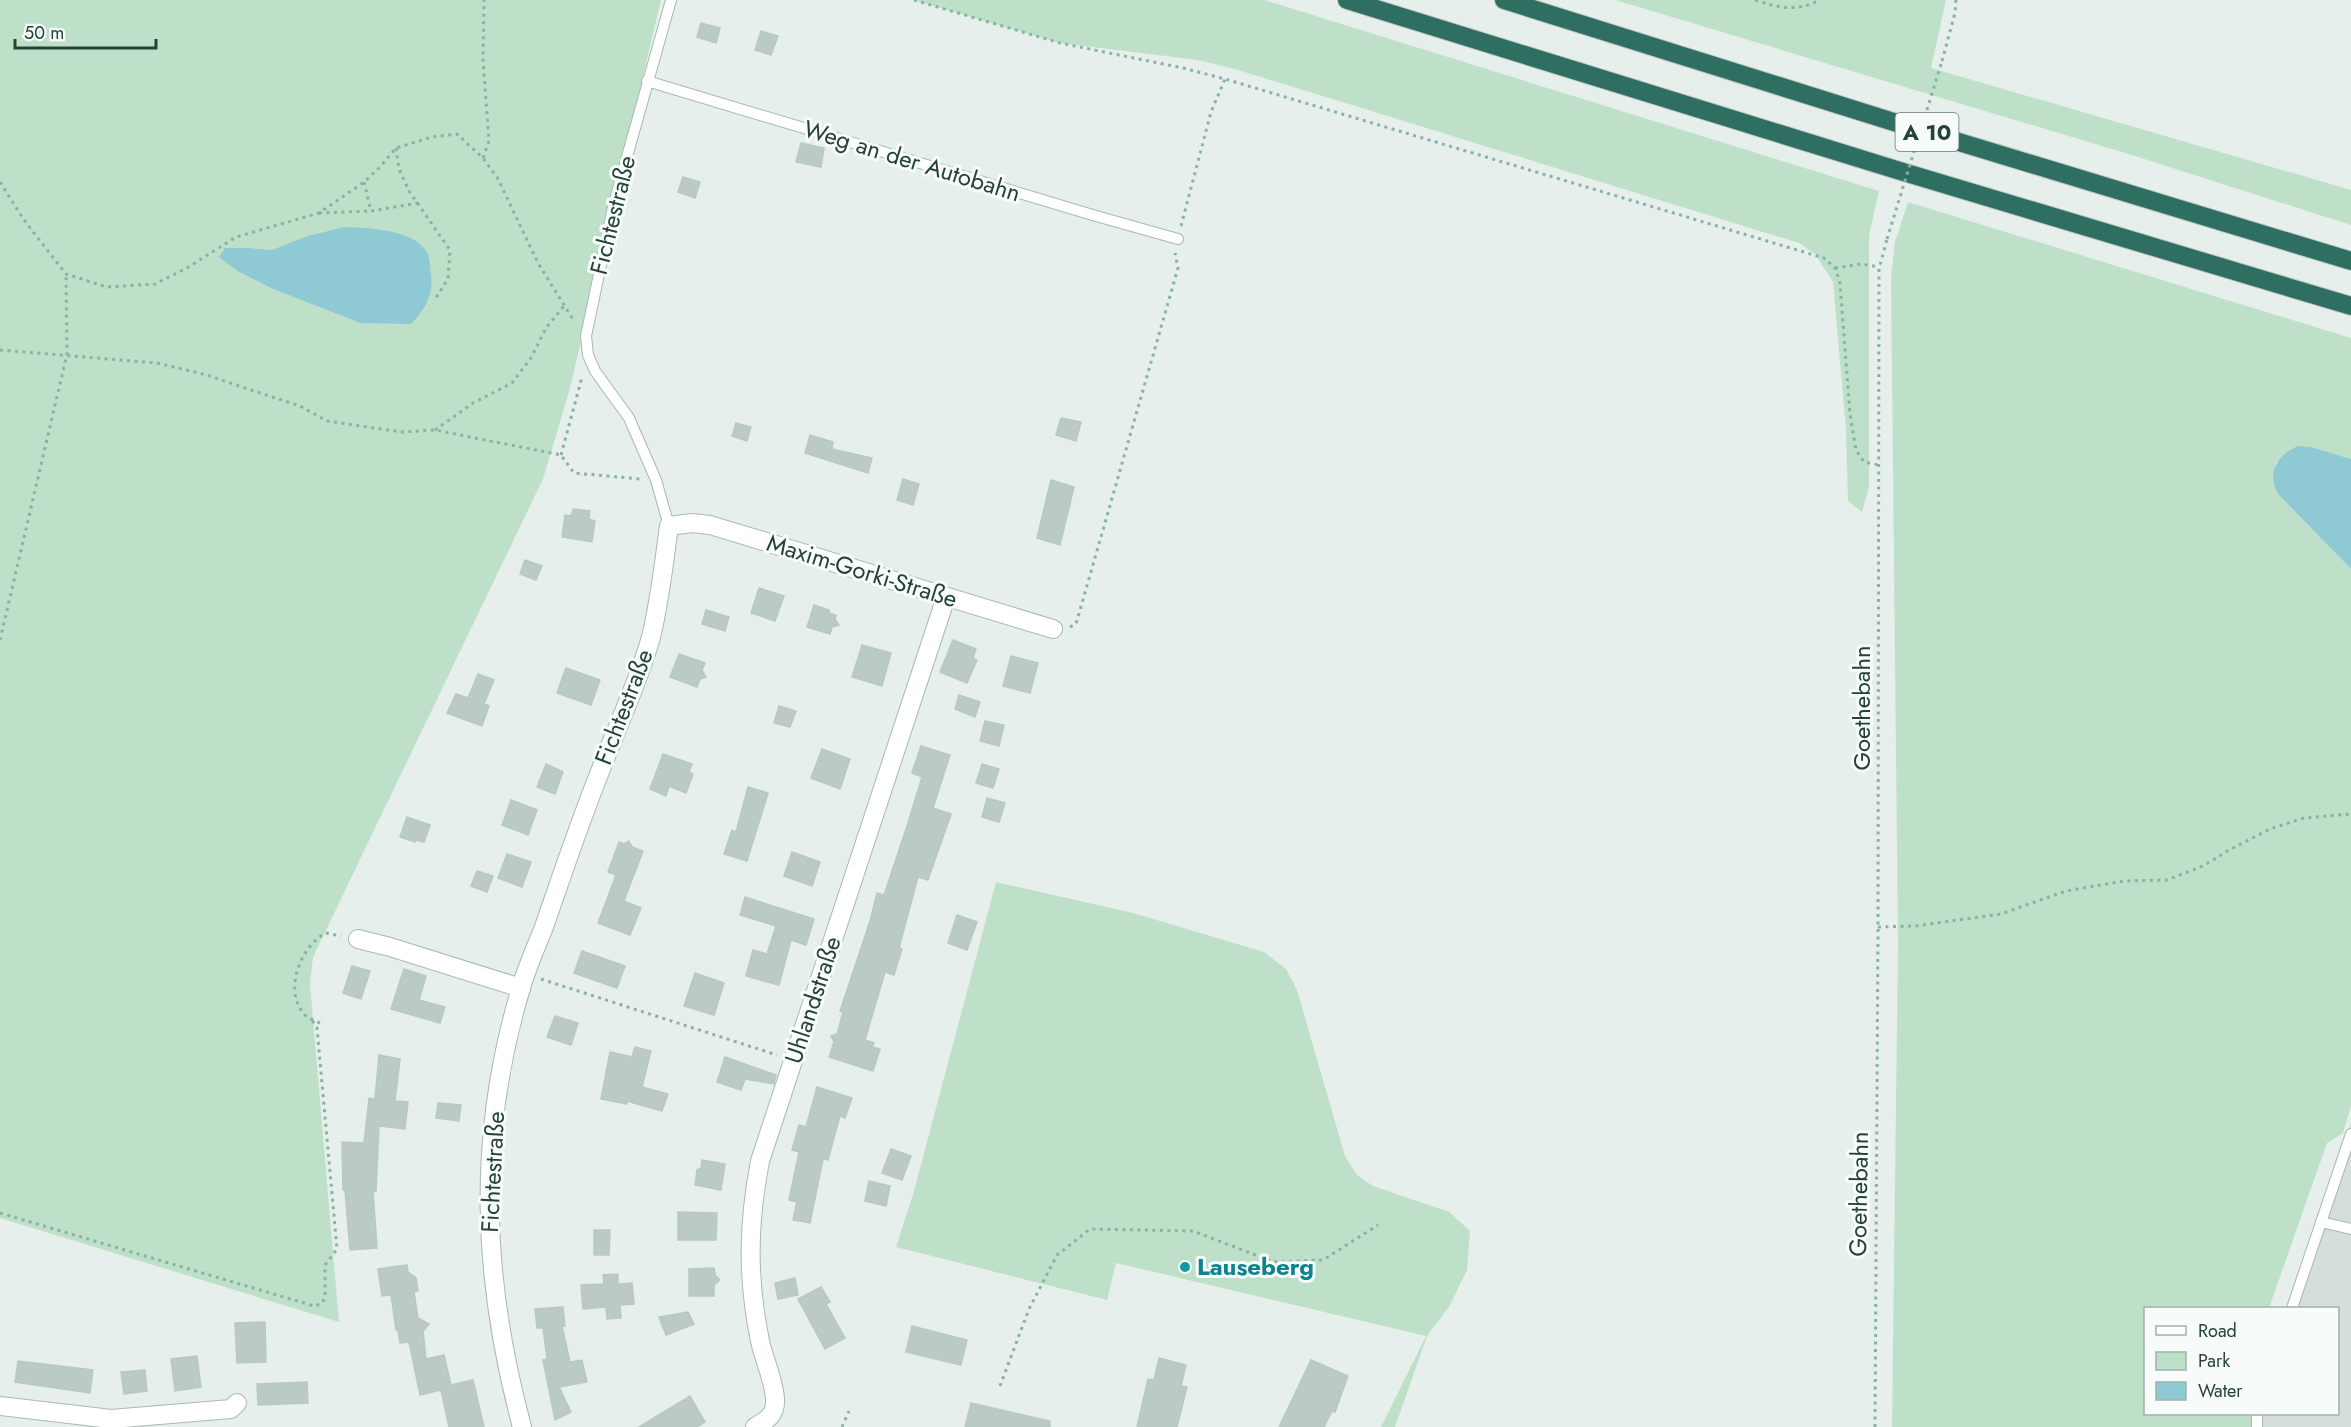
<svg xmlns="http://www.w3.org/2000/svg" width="2351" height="1427" font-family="Jost,sans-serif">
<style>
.built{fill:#d4dfda}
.green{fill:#bfe0c8;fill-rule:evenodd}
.water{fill:#8ec9d4}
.building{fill:#bbcac4;stroke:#b8c9c2;stroke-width:1.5}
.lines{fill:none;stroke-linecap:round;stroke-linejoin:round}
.lane-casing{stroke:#a8b8b2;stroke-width:12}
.street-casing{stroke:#a8b8b2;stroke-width:20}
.highway-casing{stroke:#c2cac8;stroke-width:20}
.path{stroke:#86b3a5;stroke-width:3;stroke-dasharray:3 4.5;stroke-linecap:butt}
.lane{stroke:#fff;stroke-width:10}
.street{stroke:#fff;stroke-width:18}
.highway{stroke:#2f6f62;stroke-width:18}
.path-bridge{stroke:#86b3a5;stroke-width:3;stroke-dasharray:3 4.5;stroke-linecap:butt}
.culture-dot{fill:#0f9aa8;stroke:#f7fbf9;stroke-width:2}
.labels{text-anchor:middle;stroke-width:6;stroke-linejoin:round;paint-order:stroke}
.shield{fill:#f7fbf9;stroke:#637a73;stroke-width:1.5}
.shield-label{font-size:22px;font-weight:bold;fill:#24423a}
.street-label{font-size:24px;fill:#24423a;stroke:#f7fbf9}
.culture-label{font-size:24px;font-weight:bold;fill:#0d838f;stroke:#f7fbf9;text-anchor:start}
</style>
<rect width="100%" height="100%" fill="#e6efeb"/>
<path class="built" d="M2351 1122V1427H2255L2259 1414H2338V1308H2288Z"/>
<g class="green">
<path d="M0 0H661L569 392 543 479 313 957 310 984 339 1322 0 1218ZM249 248 272 250 360 323 273 289 239 272Z"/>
<path d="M914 0H1264L1879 191 1869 235V487L1862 512 1848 501 1846 429 1833 282 1815 254 1799 243 1238 70 1198 60 1060 43Z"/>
<path d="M1615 0H1946L1931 68 2351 190V225L2135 156Z"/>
<path d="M1908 202 2351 338V459L2311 447 2276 462C2273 475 2271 482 2278 494L2351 569V1106L2343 1133 2327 1143 2269 1308H2146V1414H2253L2251 1427H1892L1898 944 1891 278 1895 242Z"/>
<path d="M996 882 1133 913 1264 952 1286 969 1297 990 1345 1156 1357 1175 1373 1186 1449 1212 1470 1231 1467 1270 1449 1307 1427 1336 1395 1427H1381L1426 1336 1116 1263 1107 1300 896 1247 914 1191Z"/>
</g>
<g class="water">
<path d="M345 227C368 228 413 229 427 252 430 258 430 269 431 275 434 295 424 311 411 324L360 323 273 289 239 272 219 257 225 248H249L272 250 308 236Z"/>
<path d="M2298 446 2311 447 2351 459V569L2278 494C2266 473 2277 455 2298 446Z"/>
</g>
<g class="building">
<path d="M701 23 720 28 716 43 697 37Z"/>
<path d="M761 31 778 36 771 55 755 50Z"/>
<path d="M801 143 824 148 821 167 796 162Z"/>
<path d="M683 177 700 182 695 198 678 192Z"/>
<path d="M1061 418 1081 422 1076 441 1056 435Z"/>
<path d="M736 423 751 427 747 441 732 436Z"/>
<path d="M810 435 833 442 832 449 872 458 868 473 805 453Z"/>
<path d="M903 479 919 484 913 505 897 500Z"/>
<path d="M1051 480 1074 487 1060 545 1037 538Z"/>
<path d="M573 509 590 511 589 519 595 521 592 542 562 537 565 515 571 516Z"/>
<path d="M525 560 542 566 536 580 520 574Z"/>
<path d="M759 588 784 596 775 621 751 613Z"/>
<path d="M814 605 829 610V613L836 615 835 619 839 625 832 627 830 634 807 627Z"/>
<path d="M706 610 729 617 725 631 702 624Z"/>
<path d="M953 640 976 649 973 658 977 660 967 683 940 672Z"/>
<path d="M862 645 891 653 882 686 852 677Z"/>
<path d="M679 654 705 663 702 670 706 677 700 679 697 687 670 677Z"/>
<path d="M1011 656 1038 663 1030 693 1003 686Z"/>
<path d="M566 668 600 680 591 705 557 693Z"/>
<path d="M478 674 494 680 484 704 489 706 482 726 447 713 456 694 468 698Z"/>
<path d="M959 695 980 702 975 717 955 709Z"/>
<path d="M779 706 796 711 790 727 774 723Z"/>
<path d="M985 721 1004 725 999 746 980 741Z"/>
<path d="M921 746 950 755 933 808 951 814 928 880 918 877 899 948 902 949 894 975 885 972 865 1040 874 1043 872 1047 880 1049 873 1071 829 1057 834 1042 831 1036 837 1034 843 1012 840 1011 870 921 877 893 884 895 907 826 922 777 912 773Z"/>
<path d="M822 749 850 759 840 789 811 778Z"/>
<path d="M663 754 692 764 689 772 693 774 686 793 669 786 666 796 650 789Z"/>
<path d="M546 764 563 772 555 794 537 787Z"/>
<path d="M982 764 999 769 993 788 976 783Z"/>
<path d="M748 787 768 793 747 861 724 854 732 830 736 832Z"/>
<path d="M987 798 1005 803 999 822 982 817Z"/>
<path d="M511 800 537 810 528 835 502 825Z"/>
<path d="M407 817 430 825 424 842 416 840 415 842 400 837Z"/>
<path d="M629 841 632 847 643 851 624 901 641 908 630 935 598 923 616 875 608 872 619 842 624 844Z"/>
<path d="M792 852 820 862 812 886 784 876Z"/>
<path d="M507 854 531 862 522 887 498 878Z"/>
<path d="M477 871 493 876 487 892 471 886Z"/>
<path d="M745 897 814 919 806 945 791 940 779 985 746 976 753 950 767 954 776 926 740 915Z"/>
<path d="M957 915 977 922 967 950 948 943Z"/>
<path d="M582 951 625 966 617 988 574 973Z"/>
<path d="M352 966 370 971 361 999 343 993Z"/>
<path d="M404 969 426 976 419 1000 445 1007 440 1023 391 1009Z"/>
<path d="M695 973 724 983 714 1015 684 1006Z"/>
<path d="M555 1016 578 1023 571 1045 547 1037Z"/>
<path d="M635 1047 651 1051 642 1087 668 1094 662 1111 627 1101V1104L601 1099 610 1052 632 1057Z"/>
<path d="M379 1055 400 1059 395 1101 408 1102 405 1129 379 1126 376 1191H373L377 1248 350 1250 345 1190H343L342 1142 364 1143 369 1098 375 1099Z"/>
<path d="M725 1057 776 1075 774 1084 745 1079 741 1090 717 1082Z"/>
<path d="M817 1087 852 1098 845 1118 840 1116 828 1160 823 1159 810 1223 793 1220 797 1202 789 1200 799 1152 792 1150 799 1125 806 1127Z"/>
<path d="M438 1103 461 1105 459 1121 436 1118Z"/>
<path d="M891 1149 911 1156 902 1180 882 1173Z"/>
<path d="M702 1160 725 1164 721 1190 695 1185 697 1170 701 1168Z"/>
<path d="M869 1181 890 1186 886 1206 865 1201Z"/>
<path d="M678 1212 717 1213 716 1240H678Z"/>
<path d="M594 1230H610L609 1255H594Z"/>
<path d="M407 1265 408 1272 416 1278 418 1291 414 1292 418 1318 429 1324 423 1331 426 1359 444 1355 451 1385 473 1380 484 1427H449L441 1390 420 1395 409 1342 400 1343 398 1330H396L391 1295 382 1296 378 1269Z"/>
<path d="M714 1268 715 1275 720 1280 714 1285V1296H689V1269Z"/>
<path d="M618 1274V1284L632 1283 634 1304 620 1305 621 1318 607 1319 606 1307 583 1309 581 1285 604 1284 603 1275Z"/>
<path d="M795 1278 798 1295 778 1299 775 1283Z"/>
<path d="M821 1287 830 1302 826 1304 845 1338 825 1349 798 1299Z"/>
<path d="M563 1307 565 1326H562L570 1362 582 1360 587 1382 559 1387 571 1412 555 1420 543 1360 547 1359 543 1328H537L535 1309Z"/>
<path d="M688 1312 694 1324 666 1335 659 1317Z"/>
<path d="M265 1322 266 1362 237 1363 235 1323Z"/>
<path d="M912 1326 967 1340 961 1365 906 1352Z"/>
<path d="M197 1356 201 1387 175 1391 171 1359Z"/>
<path d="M1159 1358 1186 1365 1181 1386 1187 1387 1177 1427H1137L1148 1379 1154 1380Z"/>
<path d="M1311 1360 1348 1376 1335 1412 1332 1411 1324 1427H1279Z"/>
<path d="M18 1361 93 1370 90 1393 15 1382Z"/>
<path d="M145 1370 147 1391 124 1394 121 1372Z"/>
<path d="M307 1382 308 1403 258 1405 257 1384Z"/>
<path d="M690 1396 705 1422 697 1427H639Z"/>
<path d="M971 1403 1050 1421V1427H965Z"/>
</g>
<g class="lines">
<g class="lane-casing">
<g id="lane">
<path d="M647 81 1096 216 1178 239"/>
<path d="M669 526 656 480 629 418 595 371 588 355 586 336 614 203 671 0"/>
<path d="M2321 1222 2351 1229"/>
<path d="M2292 1308 2351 1134"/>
<path d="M2257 1427V1414"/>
</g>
</g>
<g class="street-casing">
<g id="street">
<path d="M358 939 390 947 521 988"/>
<path d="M0 1406 111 1419 231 1409 237 1403"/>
<path d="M522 1427C482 1278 476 1137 521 988 527 967 536 947 544 927 563 872 581 818 603 764 619 722 639 680 651 637 660 600 664 563 669 526L692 523 710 525 1053 629"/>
<path d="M755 1427C767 1420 776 1415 775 1399 774 1380 764 1360 760 1341 747 1278 748 1224 760 1161L946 597"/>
</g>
</g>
<g class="highway-casing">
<g id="highway">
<path d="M1347 0 1900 171 2351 306"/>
<path d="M1504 0 1916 129 2351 261"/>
</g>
</g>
<g class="path">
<path d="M914 0 1060 43 1183 68 1225 79 1824 258 1835 268 1840 283 1850 414 1856 450 1864 462 1879 465"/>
<path d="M1755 0C1779 8 1797 12 1820 0"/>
<path d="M1942 61 1955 13 1956 0"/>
<path d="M396 148 399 169 409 191 450 250 448 279 434 301"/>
<path d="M483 158 489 141 483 60 484 0"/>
<path d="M0 182 24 220 66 274 107 287 155 284 187 268 236 237 319 213 364 182 380 167 396 148 432 137 457 134 483 158 498 179 538 263 574 321"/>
<path d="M364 182 371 211 419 203"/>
<path d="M319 213 371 211"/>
<path d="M1181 226 1211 112 1225 79"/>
<path d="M1835 268 1861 264 1879 267"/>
<path d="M0 350 157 363 207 375 248 389 300 406 327 421 402 432 435 430 561 455 574 473 640 479"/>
<path d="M435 430 473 403 512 383 531 358 546 328 564 306"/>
<path d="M561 455 582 377"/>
<path d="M1070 627 1076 624 1178 268 1175 253"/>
<path d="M0 640 67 354 66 274"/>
<path d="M1878 927 1915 926 2001 914 2066 891 2124 881 2167 880 2203 866 2231 849 2270 829 2304 818 2351 814"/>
<path d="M541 979 777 1055"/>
<path d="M320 1023C313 1020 305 1017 301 1010 285 986 302 945 326 933L341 936"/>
<path d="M0 1213 314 1306 321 1304 325 1298V1265L337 1249 317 1028 312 1020"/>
<path d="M1000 1386 1029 1309 1057 1255 1090 1229 1193 1231 1274 1262 1323 1260 1378 1225"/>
<path d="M842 1427 849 1411"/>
<path d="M1875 1427 1878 927 1879 269 1887 239"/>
</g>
<use href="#lane" class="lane"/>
<use href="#street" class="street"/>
<use href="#highway" class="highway"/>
<path class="path-bridge" d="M1887 239 1942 61"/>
</g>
<circle class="culture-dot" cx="1185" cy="1267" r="6"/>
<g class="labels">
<rect class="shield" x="1895.5" y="113" width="63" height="38" rx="4.5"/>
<g class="shield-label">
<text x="1927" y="140">A 10</text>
</g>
<g class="street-label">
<text transform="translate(912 161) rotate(17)" y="8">Weg an der Autobahn</text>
<text transform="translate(613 215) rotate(-76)" y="8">Fichtestraße</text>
<text transform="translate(862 571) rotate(17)" y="8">Maxim-Gorki-Straße</text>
<text transform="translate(624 707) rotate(-69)" y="8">Fichtestraße</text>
<text transform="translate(1862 708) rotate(-90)" y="8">Goethebahn</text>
<text transform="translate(813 1000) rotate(-72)" y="8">Uhlandstraße</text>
<text transform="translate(493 1172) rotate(-87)" y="8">Fichtestraße</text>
<text transform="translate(1859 1194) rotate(-89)" y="8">Goethebahn</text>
</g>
<g class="culture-label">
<text x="1197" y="1275">Lauseberg</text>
</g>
</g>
<rect x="2144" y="1307" width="195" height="108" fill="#f7fbf9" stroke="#a3b1ad" stroke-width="1.5"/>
<rect x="2156" y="1326" width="30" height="9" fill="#ffffff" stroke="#a3b1ad" stroke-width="1.5"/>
<text x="2198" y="1337" font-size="18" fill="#24423a">Road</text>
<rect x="2156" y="1352" width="30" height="18" fill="#bfe0c8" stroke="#a3b1ad" stroke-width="1.5"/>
<text x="2198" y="1367" font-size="18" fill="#24423a">Park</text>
<rect x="2156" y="1382" width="30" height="18" fill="#8ec9d4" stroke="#a3b1ad" stroke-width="1.5"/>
<text x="2198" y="1397" font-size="18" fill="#24423a">Water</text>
<path d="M15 39v9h141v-9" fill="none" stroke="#24423a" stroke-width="3"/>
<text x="24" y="39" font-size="18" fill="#24423a" stroke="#f7fbf9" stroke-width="4.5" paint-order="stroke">50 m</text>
</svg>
